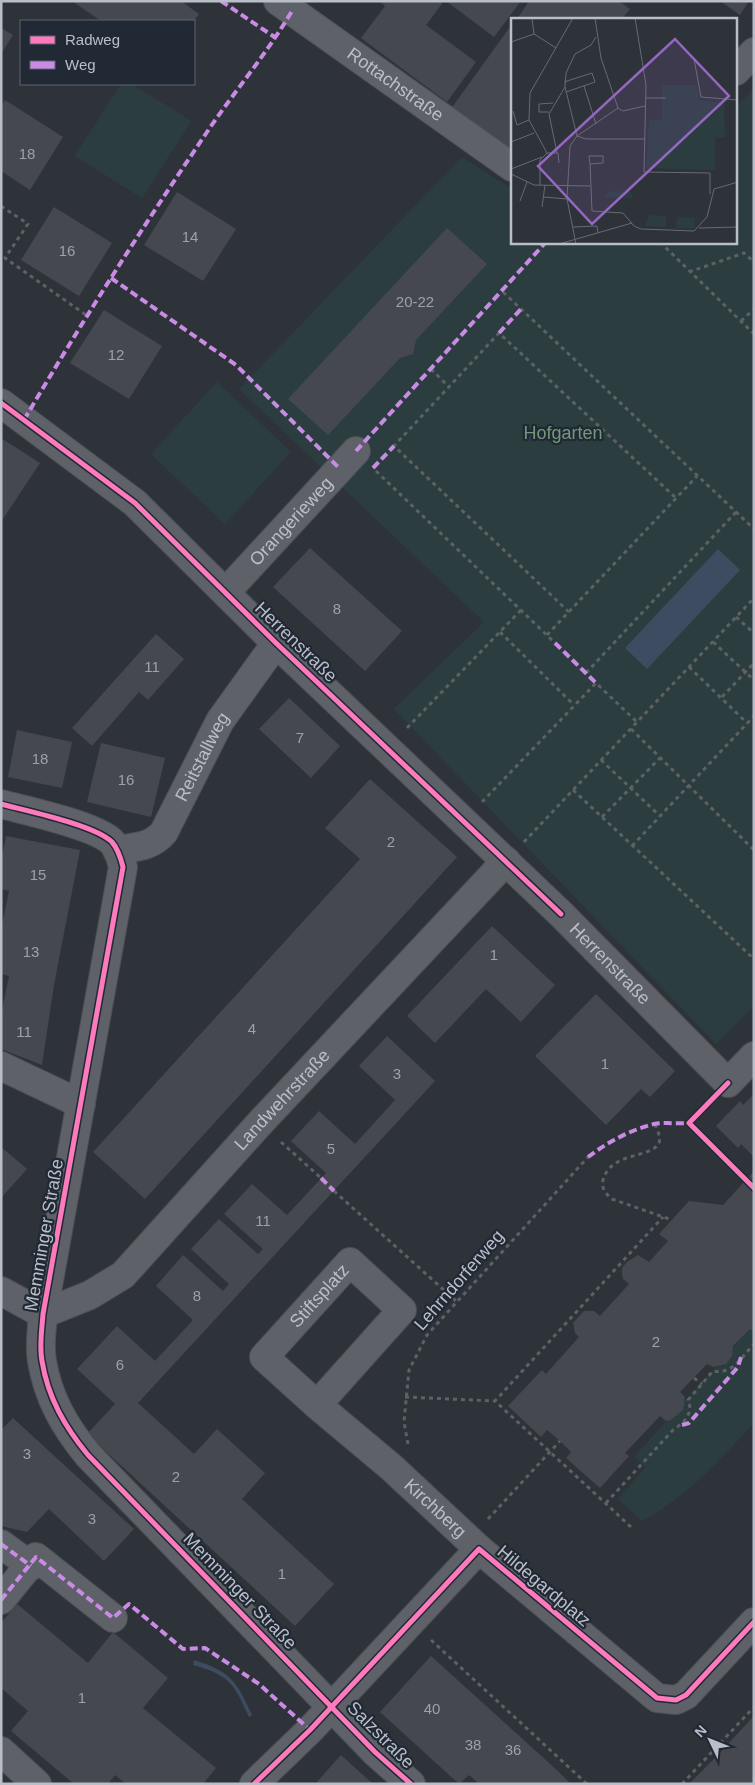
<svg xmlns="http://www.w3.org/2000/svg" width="755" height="1785" font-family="Arial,sans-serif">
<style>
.green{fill:#2c3d40}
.water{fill:#3e4c62}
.building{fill:#45484e}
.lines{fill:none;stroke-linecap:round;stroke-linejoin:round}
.minor-casing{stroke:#4c4f54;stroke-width:30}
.path{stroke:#5c6165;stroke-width:3;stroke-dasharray:4 4;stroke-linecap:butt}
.minor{stroke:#5e6168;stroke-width:28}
.quiet{stroke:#ca8be6;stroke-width:4;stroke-dasharray:8 4;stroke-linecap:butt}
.cycleway-casing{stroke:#212934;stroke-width:8}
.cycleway{stroke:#fd7abc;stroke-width:5}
.labels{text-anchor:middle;stroke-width:4.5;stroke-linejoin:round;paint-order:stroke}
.number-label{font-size:15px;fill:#9ca1aa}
.street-label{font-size:18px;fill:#b9bfc9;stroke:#212934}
.park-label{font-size:18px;fill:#73987c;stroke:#212934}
.inset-road{fill:none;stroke:#666b73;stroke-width:1}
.view{fill:#9467c3;fill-opacity:0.15;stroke:#9467c3;stroke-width:2.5}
.inset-edge{fill:none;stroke:#b9bfc9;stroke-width:2.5}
</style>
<rect width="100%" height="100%" fill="#2e333a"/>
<g class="green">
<path d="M121 84H132L191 121 142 198 75 156Z"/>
<path d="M754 89V1006L716 1044 394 709 484 622 239 389 462 157 512 189V242H736V107Z"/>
<path d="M217 382 291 452 225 524 151 454Z"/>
<path d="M750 1329 754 1332V1423C717 1463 690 1494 642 1521L618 1499 646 1467 634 1457Z"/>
</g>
<g class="water">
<path d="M718 549 740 570 647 669 625 648Z"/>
<path d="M194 1660C231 1672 236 1680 252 1715L249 1717C234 1683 229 1675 193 1665Z"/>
</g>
<g class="building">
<path d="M72 1H181L199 14 194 21H101Z"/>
<path d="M379 1H444L426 25 476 62 447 102 361 38 385 6Z"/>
<path d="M446 1H521L494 37Z"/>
<path d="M529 1H619L630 9 622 19H517Z"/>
<path d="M720 1H749L740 15Z"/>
<path d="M512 24V159L448 113Z"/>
<path d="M1 28 13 35 1 54Z"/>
<path d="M5 100 63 137 30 190 1 171V106Z"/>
<path d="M177 192 236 229 203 281 144 245Z"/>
<path d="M54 207 112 243 79 296 21 260Z"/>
<path d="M447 228 487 264 416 340 413 354 400 358 328 435 288 399Z"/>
<path d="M104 310 162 346 129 399 70 363Z"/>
<path d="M1 438 40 463 1 522Z"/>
<path d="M310 548 402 631 365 671 273 587Z"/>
<path d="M156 634 184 659 148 700 139 692 92 746 72 728Z"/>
<path d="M289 698 340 746 311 778 259 729Z"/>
<path d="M17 730 72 742 62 788 8 777Z"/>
<path d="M101 743 165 758 151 817 87 802Z"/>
<path d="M370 779 457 857 145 1199 93 1152 360 859 325 828Z"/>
<path d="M6 836 80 850 54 985 42 1065 1 1049V1015L9 976 1 974V929L9 891 1 889V861Z"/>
<path d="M492 926 555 985 521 1022 486 989 435 1043 407 1016Z"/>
<path d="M596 994 675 1071 650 1097 641 1089 606 1125 535 1056Z"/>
<path d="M387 1036 435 1081 138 1403 194 1454 217 1429 265 1473 242 1499 334 1584 295 1626 87 1434 115 1404 77 1369 117 1326 155 1361 193 1320 156 1286 183 1255 223 1291 229 1284 191 1249 219 1219 258 1254 263 1249 224 1214 252 1184 287 1215 326 1173 291 1141 319 1111 355 1144 395 1100 359 1066Z"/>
<path d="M754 1094V1157L741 1144 738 1148 716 1126 740 1101 743 1105Z"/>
<path d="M1 1147 27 1169 1 1198Z"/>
<path d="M754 1171V1332L750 1329 733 1346 732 1356 726 1364 713 1367 707 1364 680 1392 685 1397 683 1410 671 1420 666 1421 660 1416 625 1453 629 1456 600 1488 566 1458 571 1452 560 1441 547 1430 541 1437 508 1406 542 1370 546 1374 579 1337 575 1333 573 1323 584 1311H594L600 1316 629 1284 623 1279 622 1274V1268L627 1262 638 1255 649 1262 668 1241 659 1234 689 1201 723 1205Z"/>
<path d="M13 1418 134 1529 104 1561 49 1509 27 1532 1 1526V1430Z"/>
<path d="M17 1604 88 1663 113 1632 168 1678 143 1708 216 1768 203 1784H126L115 1775 108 1784H74L11 1731 28 1711 1 1688V1623Z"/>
<path d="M431 1656 559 1772 571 1784H479L469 1775 459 1784 380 1712Z"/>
<path d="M754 1716V1784H689L712 1761Z"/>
<path d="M341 1755 373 1784H315Z"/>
</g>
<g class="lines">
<g class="minor-casing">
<g id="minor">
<path id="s1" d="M278 1 512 167"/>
<path d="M736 71 754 52"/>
<path id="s2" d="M1 403 135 503 276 643 561 914 728 1083 754 1056"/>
<path id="s3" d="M226 592 356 451"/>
<path d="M1 804C27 811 95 825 112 842 118 849 121 859 123 867L43 1314C42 1329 39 1346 42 1361 48 1398 65 1427 88 1455L375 1752 411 1784"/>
<path id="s4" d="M117 850C135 847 152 847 164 832L220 721 276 643"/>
<path d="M1 1066 81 1104"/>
<path d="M1 1291 43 1314"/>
<path id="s5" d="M43 1314 90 1295 123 1275 260 1123 506 861"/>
<path id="s6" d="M317 1405 264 1357 350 1262 402 1310 317 1405 391 1467 479 1549 657 1698 676 1700 686 1695 754 1622"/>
<path d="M1 1544 31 1566"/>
<path d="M1 1600 36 1557 113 1618"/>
<path d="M1 1751 37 1784"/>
<path d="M254 1784 310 1730 479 1549"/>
</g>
</g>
<g class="path">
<path d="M1 206 28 224 5 258 86 315"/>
<path d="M660 242 754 334"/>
<path d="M689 272 744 253 754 262"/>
<path d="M503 292 754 529"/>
<path d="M741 321 754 309"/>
<path d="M431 369 449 387"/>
<path d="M376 471 555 643"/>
<path d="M569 612 394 446 499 333 676 498"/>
<path d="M736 617 754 633"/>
<path d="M500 632 574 705"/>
<path d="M547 635 697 476"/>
<path d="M713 642 754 680"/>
<path d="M689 667 747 723"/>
<path d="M586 673 736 512"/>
<path d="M722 697 754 663"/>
<path d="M407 728 521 610"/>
<path d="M631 729 754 850"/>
<path d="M601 760 660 816"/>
<path d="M573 790 754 959"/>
<path d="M482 802 596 683 637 722"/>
<path d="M602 817 660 758"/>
<path d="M524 842 754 598"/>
<path d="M632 846 754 716"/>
<path d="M655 1124C657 1129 661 1137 659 1143 651 1159 611 1151 603 1180 601 1189 606 1194 612 1199L672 1220"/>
<path d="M281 1142 321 1178"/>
<path d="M334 1191 456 1301"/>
<path d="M694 1378 702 1384"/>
<path d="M405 1397 495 1401"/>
<path d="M408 1444 404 1422 409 1370 427 1335 588 1157"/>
<path d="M606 1503 673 1430C684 1423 694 1413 688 1400L713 1371C733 1375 741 1357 754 1344"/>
<path d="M488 1519 560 1441"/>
<path d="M631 1527 495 1401 663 1217"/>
<path d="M431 1640 587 1784"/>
<path d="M682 1784 754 1707"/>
</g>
<use href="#minor" class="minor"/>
<g class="quiet">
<path d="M221 1 276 38"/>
<path d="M111 278 236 365 339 468"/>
<path d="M499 333 521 309"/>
<path d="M24 420C81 323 142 228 205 135 233 93 266 55 292 11"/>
<path d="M356 451 546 242"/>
<path d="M373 468 394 446"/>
<path d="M555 643 596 683"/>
<path d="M588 1157C608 1142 630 1130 654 1124 665 1122 678 1124 689 1123L691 1121"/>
<path d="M321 1178 334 1191"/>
<path d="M682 1425 689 1423 738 1367 741 1357"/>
<path d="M1 1544 31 1566"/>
<path d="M1 1600 36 1557 113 1618 129 1604 183 1649 205 1648 259 1684 310 1730"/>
</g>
<g class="cycleway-casing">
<g id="cycleway">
<path d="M1 403 135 503 276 643 561 914"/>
<path d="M1 804C27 811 95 825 112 842 118 849 121 859 123 867L43 1314C42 1329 39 1346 42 1361 48 1398 65 1427 88 1455L375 1752 411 1784"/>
<path d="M728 1083 689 1123 754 1188"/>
<path d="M254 1784 310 1730 479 1549 657 1698 676 1700 686 1695 754 1622"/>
</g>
</g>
<use href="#cycleway" class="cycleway"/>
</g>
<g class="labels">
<g class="number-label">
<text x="27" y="159">18</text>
<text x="190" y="242">14</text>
<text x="67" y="256">16</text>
<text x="415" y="307">20-22</text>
<text x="116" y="360">12</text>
<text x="337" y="614">8</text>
<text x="152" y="672">11</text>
<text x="300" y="743">7</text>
<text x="40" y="764">18</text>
<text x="126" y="785">16</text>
<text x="391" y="847">2</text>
<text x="38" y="880">15</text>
<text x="31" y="957">13</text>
<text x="494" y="960">1</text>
<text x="252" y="1034">4</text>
<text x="24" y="1037">11</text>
<text x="605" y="1069">1</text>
<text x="397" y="1079">3</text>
<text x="331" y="1154">5</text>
<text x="263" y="1226">11</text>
<text x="197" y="1301">8</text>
<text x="656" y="1347">2</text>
<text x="120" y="1370">6</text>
<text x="27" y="1459">3</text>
<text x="176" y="1482">2</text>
<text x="92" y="1524">3</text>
<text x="282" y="1579">1</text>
<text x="82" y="1703">1</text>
<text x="432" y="1714">40</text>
<text x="473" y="1750">38</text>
<text x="513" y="1755">36</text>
</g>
<g class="street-label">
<text dy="6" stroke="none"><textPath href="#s1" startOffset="144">Rottachstraße</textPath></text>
<text dy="6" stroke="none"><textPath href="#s3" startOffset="96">Orangerieweg</textPath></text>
<text transform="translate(296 642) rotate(44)" y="6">Herrenstraße</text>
<text dy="6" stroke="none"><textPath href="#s4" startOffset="136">Reitstallweg</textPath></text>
<text dy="6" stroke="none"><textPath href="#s2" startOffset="829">Herrenstraße</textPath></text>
<text dy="6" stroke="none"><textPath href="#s5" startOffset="326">Landwehrstraße</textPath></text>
<text transform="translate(44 1235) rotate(-80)" y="6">Memminger Straße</text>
<text transform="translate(459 1280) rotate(-49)" y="6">Lehrndorferweg</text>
<text dy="6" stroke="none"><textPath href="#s6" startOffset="154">Stiftsplatz</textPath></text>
<text dy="6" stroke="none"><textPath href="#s6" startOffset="555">Kirchberg</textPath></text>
<text transform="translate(544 1586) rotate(40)" y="6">Hildegardplatz</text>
<text transform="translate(240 1591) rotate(46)" y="6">Memminger Straße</text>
<text transform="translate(381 1735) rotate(45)" y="6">Salzstraße</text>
</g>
<g class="park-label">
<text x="563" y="439">Hofgarten</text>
</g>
</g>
<g transform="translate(511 18)">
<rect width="226" height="226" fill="#2e333a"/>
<path d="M151 67H185L189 82 213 85 214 119 204 120V152L135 150 138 102H151ZM115 173 120 174 122 180 93 179 97 174ZM138 197 155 198V209L134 208ZM166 199 184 200 183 210H165Z" fill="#2c3d40"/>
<path class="inset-road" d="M21 0 23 16 45 30M124 0 135 67 133 154 199 155V176M0 24 23 16M183 41 190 79 227 82M53 64 81 55 84 64 55 74M73 68 85 106M134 80H155M107 90 112 93 134 88M2 93 6 107 18 102M38 94H28V86L42 85M66 118 54 69 55 55 64 36 80 27 85 19M66 118 75 121H134M0 124 23 115M36 135 18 102 19 75 62 0M36 135H47L48 145M46 135 38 96 54 69M79 146 78 138H92V145L79 146 81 193 112 195 123 208 130 211 183 213 196 199 203 171 227 164M0 151 31 139M0 156 23 167 79 168M29 167V142L36 135M33 179 56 181M9 183 16 164M31 189 34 167M62 209 86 208 87 215M188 210 227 209M48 226 121 205M65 226 56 181 59 128 66 118 107 90 90 40 84 0"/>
<path class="view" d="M164 21 218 78 81 206 27 148Z"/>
<rect width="226" height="226" class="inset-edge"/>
</g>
<rect width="755" height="1785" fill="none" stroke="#b9bfc9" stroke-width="5"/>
<rect x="20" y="20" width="175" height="65" fill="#212934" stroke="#5e6570"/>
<rect x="30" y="36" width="25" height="8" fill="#fd7abc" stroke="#5e6570"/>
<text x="65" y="45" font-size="15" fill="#b9bfc9">Radweg</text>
<rect x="30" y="61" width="25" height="8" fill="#ca8be6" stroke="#5e6570"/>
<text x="65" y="70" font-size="15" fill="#b9bfc9">Weg</text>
<g transform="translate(710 1740) rotate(313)" stroke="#212934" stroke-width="4" paint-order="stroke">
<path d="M0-4L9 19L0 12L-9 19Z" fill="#b9bfc9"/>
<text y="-8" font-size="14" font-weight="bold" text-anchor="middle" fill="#b9bfc9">N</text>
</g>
</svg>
